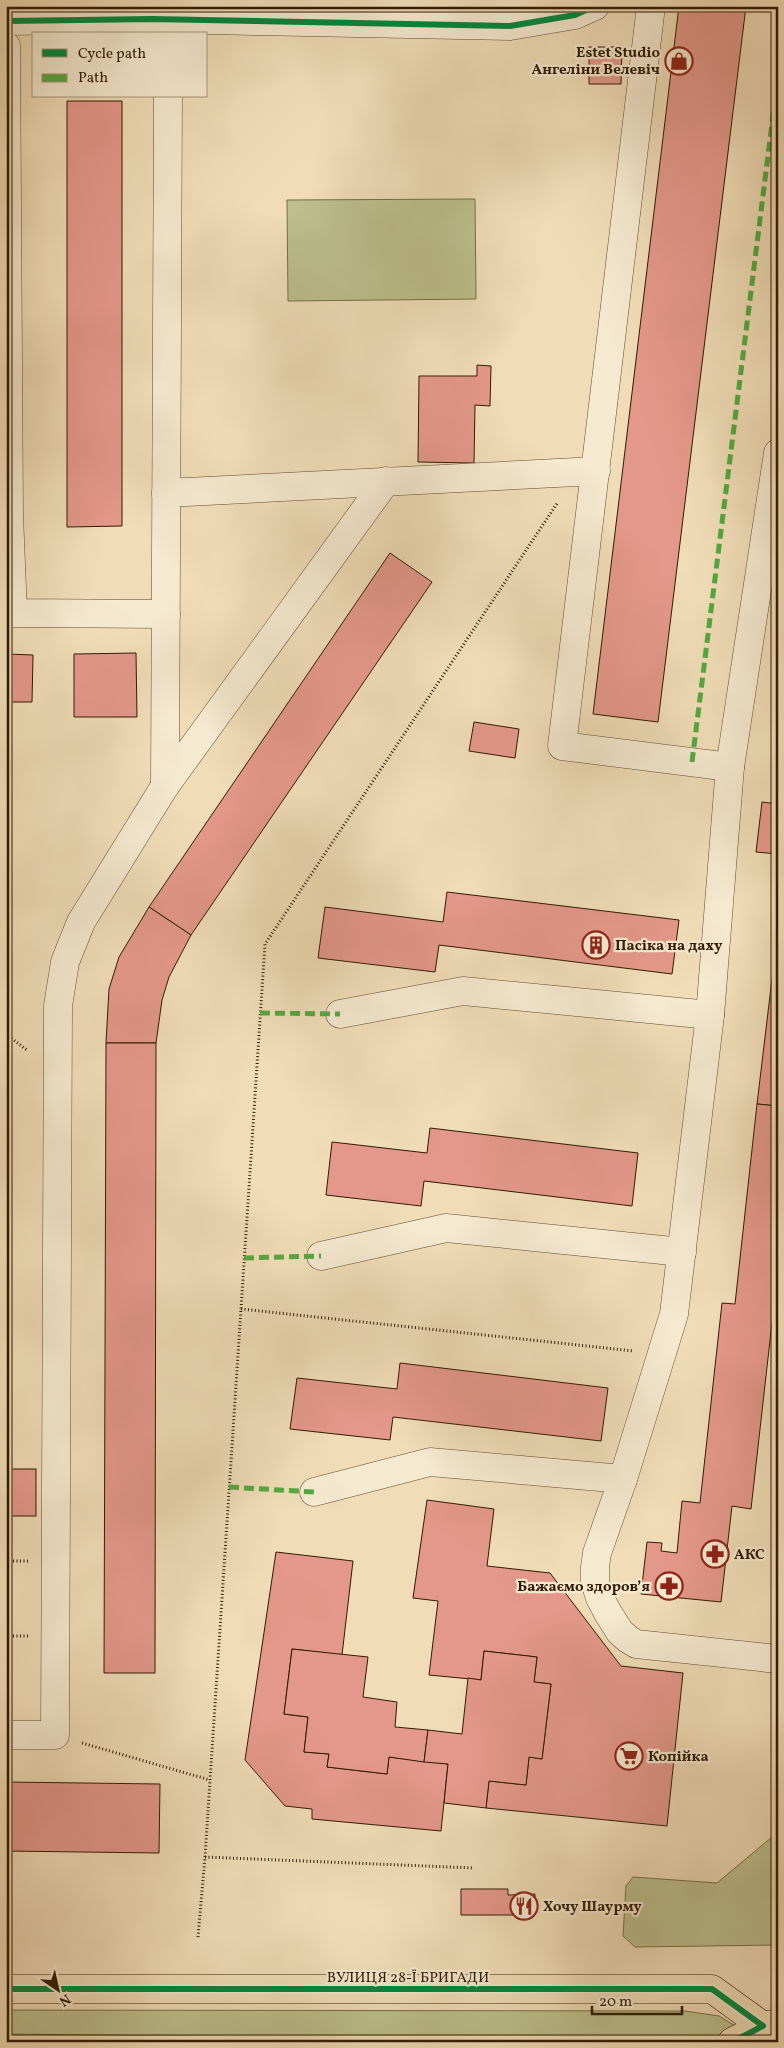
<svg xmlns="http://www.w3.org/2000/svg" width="784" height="2048" font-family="Vollkorn,serif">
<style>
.green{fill:#bcc08d;stroke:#766d48}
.building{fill:#e4988b;stroke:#301a03}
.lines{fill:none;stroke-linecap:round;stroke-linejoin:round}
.minor-casing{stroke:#604b30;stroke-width:29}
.major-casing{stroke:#301a03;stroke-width:29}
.path{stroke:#301a03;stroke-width:3;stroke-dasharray:1 2.5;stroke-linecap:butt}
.minor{stroke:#f5e9d0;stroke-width:28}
.major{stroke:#f0ddb7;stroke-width:28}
.quiet{stroke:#54a940;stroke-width:5;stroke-dasharray:10 5;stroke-linecap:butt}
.cycleway-casing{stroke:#f5e9d0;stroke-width:9}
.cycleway{stroke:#00873e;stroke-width:6}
.labels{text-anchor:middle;stroke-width:4.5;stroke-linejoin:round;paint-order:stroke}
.poi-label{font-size:15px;font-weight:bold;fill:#301a03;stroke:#f5e9d0;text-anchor:start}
.street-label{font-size:15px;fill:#301a03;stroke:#f5e9d0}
</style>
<rect width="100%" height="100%" fill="#f0ddb7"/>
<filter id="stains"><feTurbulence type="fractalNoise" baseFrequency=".004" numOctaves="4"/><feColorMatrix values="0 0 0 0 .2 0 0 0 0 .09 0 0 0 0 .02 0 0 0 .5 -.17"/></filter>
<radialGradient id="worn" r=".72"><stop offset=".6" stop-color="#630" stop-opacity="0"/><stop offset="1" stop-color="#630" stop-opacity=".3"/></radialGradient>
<g class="green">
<path d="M475 199 476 299 288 301 287 200Z"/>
<path d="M778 1832V1945L635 1947 623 1936 626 1886 633 1877 717 1883Z"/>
<path d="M6 2010 685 2011 719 2016 737 2027 718 2037 690 2042 6 2034Z"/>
</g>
<g class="building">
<path d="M679 6H746L658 722 593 714Z"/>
<path d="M589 47H622L621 84H589Z"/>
<path d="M67 101H122V526L67 527Z"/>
<path d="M477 365 491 366 490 406 475 405 474 463 418 462 419 376H477Z"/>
<path d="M390 553 432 582 191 935 149 907Z"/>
<path d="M136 653 137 717H74V654Z"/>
<path d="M7 654 33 655 32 702H6Z"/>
<path d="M474 722 519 729 515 758 469 751Z"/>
<path d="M762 802 778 804V854L756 852Z"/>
<path d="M447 892 679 920 672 974 439 945 435 972 318 958 325 907 443 922Z"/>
<path d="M149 907 191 935 169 977 162 1000 156 1043H106L109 989 119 957Z"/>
<path d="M778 929V1106L757 1104Z"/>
<path d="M593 935H601L599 954H592Z"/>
<path d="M106 1043H156L155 1673H104Z"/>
<path d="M757 1104 778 1106V1305H774L751 1509 732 1506 721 1602 641 1594 647 1542 662 1543 661 1551 677 1553 682 1501 700 1503 722 1303 735 1304Z"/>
<path d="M430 1128 638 1153 632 1206 424 1181 421 1206 326 1195 332 1142 427 1153Z"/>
<path d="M400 1363 608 1388 601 1441 393 1417 390 1440 290 1429 297 1378 397 1389Z"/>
<rect x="10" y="1469" width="26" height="47"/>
<path d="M427 1500 494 1509 487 1566 550 1573 621 1666 683 1673 667 1826 486 1808 489 1781 526 1785 529 1757 542 1759 551 1684 534 1682 537 1657 484 1651 481 1680 429 1675 438 1601 413 1598Z"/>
<path d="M276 1552 353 1561 342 1655 292 1649 284 1714 308 1717 304 1752 329 1754 327 1767 387 1774 389 1757 448 1764 441 1831 312 1819V1809L285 1806 245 1760Z"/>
<path d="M292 1649 368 1657 363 1697 397 1702 395 1727 428 1730 424 1762 389 1757 387 1774 327 1767 329 1754 304 1752 308 1717 284 1714Z"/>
<path d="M484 1651 537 1657 534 1682 551 1684 542 1759 529 1757 526 1785 489 1781 486 1808 444 1803 448 1764 424 1762 428 1730 462 1734 468 1678 481 1680Z"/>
<path d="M6 1782 160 1784 159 1853 6 1851Z"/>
<path d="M461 1889H508V1895L535 1894V1915H461Z"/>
</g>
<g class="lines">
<g class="minor-casing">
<g id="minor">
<path d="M651 6 562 746 730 767"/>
<path d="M6 21 152 19 510 26 575 15 595 6"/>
<path d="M6 46 9 515 13 613 166 614"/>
<path d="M778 453 730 767 710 1015 674 1314 623 1479 597 1553 595 1567V1582L600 1598 608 1613 620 1632 628 1639 636 1644 778 1659"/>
<path d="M166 493 596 471"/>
<path d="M165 786 168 96"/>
<path d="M340 1014 463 991 710 1015"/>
<path d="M321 1256 446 1228 682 1252"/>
<path d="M314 1492 430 1462 623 1479"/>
<path d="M6 1735H55L58 1006 65 962 81 922 165 786 386 481"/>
</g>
</g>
<g class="major-casing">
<g id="major">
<path d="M6 1989H712L763 2026"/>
<path d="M732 2042 763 2026 778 2023"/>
</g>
</g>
<g class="path">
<path d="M6 1034 28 1051"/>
<path d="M241 1309 634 1351"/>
<path d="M6 1561H28"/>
<path d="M6 1636H28"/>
<path d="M82 1743 210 1780"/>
<path d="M205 1857 474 1868"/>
<path d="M198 1937 205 1857 265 944 558 502"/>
</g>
<use href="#minor" class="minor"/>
<use href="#major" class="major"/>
<g class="quiet">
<path d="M692 762 778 76"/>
<path d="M260 1013 340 1014"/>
<path d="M244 1258 321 1256"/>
<path d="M229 1487 314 1492"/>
</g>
<g class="cycleway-casing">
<g id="cycleway">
<path d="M6 21 152 19 510 26 575 15 595 6"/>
<path d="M6 1989H712L763 2026 732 2042"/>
</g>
</g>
<use href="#cycleway" class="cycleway"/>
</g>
<defs>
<g id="shop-ring" transform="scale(1.4375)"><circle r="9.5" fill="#f5e9d0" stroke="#8f2418" stroke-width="1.5"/><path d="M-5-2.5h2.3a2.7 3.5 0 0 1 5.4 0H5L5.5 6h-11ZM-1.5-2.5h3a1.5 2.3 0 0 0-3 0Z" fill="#8f2418"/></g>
<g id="building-ring" transform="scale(1.4375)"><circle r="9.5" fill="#f5e9d0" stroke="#8f2418" stroke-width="1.5"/><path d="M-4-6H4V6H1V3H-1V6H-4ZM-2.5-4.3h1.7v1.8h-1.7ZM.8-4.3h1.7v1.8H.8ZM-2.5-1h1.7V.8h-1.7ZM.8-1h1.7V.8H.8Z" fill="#8f2418"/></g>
<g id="pharmacy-ring" transform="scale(1.4375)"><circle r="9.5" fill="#f5e9d0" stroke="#8f2418" stroke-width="1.5"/><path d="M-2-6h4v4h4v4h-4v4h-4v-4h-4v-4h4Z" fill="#8f2418"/></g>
<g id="supermarket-ring" transform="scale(1.4375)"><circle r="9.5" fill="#f5e9d0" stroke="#8f2418" stroke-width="1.5"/><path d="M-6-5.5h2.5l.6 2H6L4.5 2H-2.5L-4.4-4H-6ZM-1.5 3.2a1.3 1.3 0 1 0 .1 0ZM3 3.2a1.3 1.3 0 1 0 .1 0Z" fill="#8f2418"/></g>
<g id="restaurant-ring" transform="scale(1.4375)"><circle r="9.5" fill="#f5e9d0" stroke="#8f2418" stroke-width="1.5"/><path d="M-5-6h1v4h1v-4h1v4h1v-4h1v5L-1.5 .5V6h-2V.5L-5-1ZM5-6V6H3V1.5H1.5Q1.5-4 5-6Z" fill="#8f2418"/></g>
</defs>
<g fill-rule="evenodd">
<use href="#shop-ring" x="679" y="61"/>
<use href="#building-ring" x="596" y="945"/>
<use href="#pharmacy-ring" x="715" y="1554"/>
<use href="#pharmacy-ring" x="669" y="1586"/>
<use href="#supermarket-ring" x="629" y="1756"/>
<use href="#restaurant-ring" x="524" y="1906"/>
</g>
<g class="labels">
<g class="poi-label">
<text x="660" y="57" text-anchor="end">Estet Studio<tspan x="660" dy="17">Ангеліни Велевіч</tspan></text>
<text x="615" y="950">Пасіка на даху</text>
<text x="734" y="1559">АКС</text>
<text x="650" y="1591" text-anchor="end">Бажаємо здоровʼя</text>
<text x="648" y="1761">Копійка</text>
<text x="543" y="1911">Хочу Шаурму</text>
</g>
<g class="street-label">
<text x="408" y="1982">ВУЛИЦЯ 28-Ї БРИГАДИ</text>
</g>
</g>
<rect width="784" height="2048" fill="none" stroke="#f0ddb7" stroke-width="25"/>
<rect x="8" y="8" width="769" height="2033" fill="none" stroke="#301a03" stroke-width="2.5"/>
<rect x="12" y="12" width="759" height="2023" fill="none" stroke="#301a03"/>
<rect x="32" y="32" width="175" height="65" fill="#f5e9d0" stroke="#a6967e"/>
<rect x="42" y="49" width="25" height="8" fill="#00873e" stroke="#a6967e"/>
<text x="78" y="58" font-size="15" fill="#301a03">Cycle path</text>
<rect x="42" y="74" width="25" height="8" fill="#54a940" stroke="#a6967e"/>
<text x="78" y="82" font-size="15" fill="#301a03">Path</text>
<g transform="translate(58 1990) rotate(146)" stroke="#f5e9d0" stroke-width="4" paint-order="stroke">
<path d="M0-4L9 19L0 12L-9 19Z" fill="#301a03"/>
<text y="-8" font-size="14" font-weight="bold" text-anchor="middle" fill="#301a03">N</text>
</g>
<path d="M592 2006v8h90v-8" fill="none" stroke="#301a03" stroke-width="2.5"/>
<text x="599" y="2006" font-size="15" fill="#301a03" stroke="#f5e9d0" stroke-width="4" paint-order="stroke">20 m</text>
<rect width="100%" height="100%" filter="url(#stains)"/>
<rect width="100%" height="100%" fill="url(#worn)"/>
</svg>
